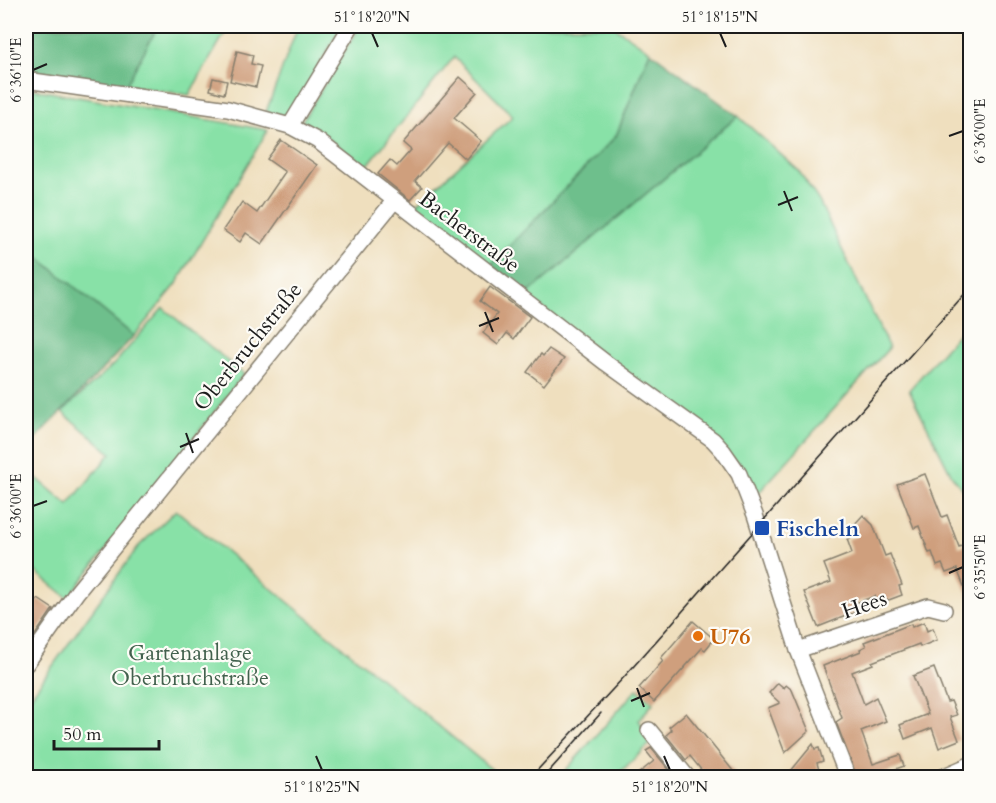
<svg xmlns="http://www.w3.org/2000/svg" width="996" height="803" font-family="Cardo,serif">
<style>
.green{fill:#88e1a7;stroke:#527e62;stroke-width:1.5}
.forest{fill:#6ebf8c;stroke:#456e54;stroke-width:1.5}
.building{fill:#cf9f7d}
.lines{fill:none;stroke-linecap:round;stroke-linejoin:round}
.minor-casing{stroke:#867e6d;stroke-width:18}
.minor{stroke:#fff;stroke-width:15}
.tram{stroke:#1c1c1c;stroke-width:1.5}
.ticks{fill:none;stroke:#1c1c1c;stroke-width:2}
.transit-dot{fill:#1a4fb4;stroke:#fdfcf7;stroke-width:2}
.food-dot{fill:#e8710a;stroke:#fdfcf7;stroke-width:2}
.labels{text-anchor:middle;stroke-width:4.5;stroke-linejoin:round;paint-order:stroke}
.street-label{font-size:22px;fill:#1c1c1c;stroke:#fdfcf7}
.transit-label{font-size:22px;font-weight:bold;fill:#164399;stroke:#fdfcf7;text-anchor:start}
.food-label{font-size:22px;font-weight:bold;fill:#c56008;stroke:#fdfcf7;text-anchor:start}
.park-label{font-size:22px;fill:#42614d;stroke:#fdfcf7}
.neatline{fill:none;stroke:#1c1c1c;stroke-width:2}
.ticks-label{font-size:15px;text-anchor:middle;fill:#1c1c1c}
</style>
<rect width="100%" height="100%" fill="#fdfcf7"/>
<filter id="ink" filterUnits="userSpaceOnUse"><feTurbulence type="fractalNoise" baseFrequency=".0167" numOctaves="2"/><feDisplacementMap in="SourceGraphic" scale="12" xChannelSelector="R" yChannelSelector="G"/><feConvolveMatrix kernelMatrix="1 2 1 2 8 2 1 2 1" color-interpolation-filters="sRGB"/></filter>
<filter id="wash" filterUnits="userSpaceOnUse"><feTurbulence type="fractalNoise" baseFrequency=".008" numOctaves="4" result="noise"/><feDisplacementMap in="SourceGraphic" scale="24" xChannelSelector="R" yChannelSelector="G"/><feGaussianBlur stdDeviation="1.35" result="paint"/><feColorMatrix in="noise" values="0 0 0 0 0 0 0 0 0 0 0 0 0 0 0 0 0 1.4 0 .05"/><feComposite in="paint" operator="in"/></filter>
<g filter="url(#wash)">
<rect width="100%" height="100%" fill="#efdfbe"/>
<g class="green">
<path d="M158 26H229L189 95 126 85Z"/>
<path d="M298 26H342L289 117 266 112Z"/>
<path d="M360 26H613L650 51 616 136 490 266 415 206 513 116 454 57 367 166 302 121Z"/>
<path d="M26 88 268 130 176 285 134 336 26 247Z"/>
<path d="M738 116 799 171 819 201 889 348 754 498 739 464 526 295Z"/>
<path d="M163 308 244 374 68 598 26 564V469L68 505 111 453 62 412 115 363Z"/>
<path d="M970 320V499L952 476 909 390Z"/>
<path d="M176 510 501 777H26V703L138 547Z"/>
<path d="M637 689 653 703 639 720 652 742 615 777 559 778Z"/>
</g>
<g class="forest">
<path d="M26 26H158L126 85 26 72Z"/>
<path d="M650 51 738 116 526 295 490 266 616 136Z"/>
<path d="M26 247 134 336 26 449Z"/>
</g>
<g id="blocks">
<g class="building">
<path d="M237 51 253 55 251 64 261 66 256 87 230 81Z"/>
<path d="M460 77 477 92 454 118 481 141 466 159 448 143 415 181 422 187 410 200 378 174 390 160 397 166 411 150 403 143Z"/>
<path d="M213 78 227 81 224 94 210 90Z"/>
<path d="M281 140 317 165 262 244 246 233 240 242 223 230 242 202 257 213 285 172 267 159Z"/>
<path d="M490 287 530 317 514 339 507 333 498 345 483 333 497 314 480 301Z"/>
<path d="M549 349 564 359 544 385 527 372 541 354 543 356Z"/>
<path d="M925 474 942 517 947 515 959 547 970 543V601L957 569 946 573 942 564 937 566 932 552 929 553 919 526 914 528 897 484Z"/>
<path d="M863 515 873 525 885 556 890 554 902 585 899 586 902 595 878 604 875 596 853 604 856 612 818 627 804 592 831 582 824 564 852 553 847 539 855 537 853 526Z"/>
<path d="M38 599 53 609 26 648V616Z"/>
<path d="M693 621 714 639 705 650 702 648 654 702 639 688 663 661 661 658Z"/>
<path d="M924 622 927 631 933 628 937 640 920 647 919 644 872 662 873 664 852 672 864 704 876 697 886 721 861 731 873 764 900 755 904 766 875 777H857L836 722 842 718 823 666 861 651 860 649 866 646 864 642 911 624 912 627Z"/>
<path d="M934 668 947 702 951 701 957 715 950 717 959 740 939 748 932 728 905 739 900 725 928 714 913 676Z"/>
<path d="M778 683 784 688 786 685 792 690 809 731 785 753 768 708 780 703 769 693Z"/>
<path d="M686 713 713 746 738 777H707L690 756 686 760 666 735 672 730 669 727Z"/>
<path d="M813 744 815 749 819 748 823 761 817 763 821 777H786Z"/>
<path d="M651 748 671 772 664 777H634L654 761 646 751Z"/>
</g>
</g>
</g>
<g filter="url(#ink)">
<use href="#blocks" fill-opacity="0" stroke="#867e6d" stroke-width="1.5"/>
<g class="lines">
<g class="minor-casing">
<g id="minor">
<path d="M26 80 228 109 290 126 318 141 606 363 713 440 723 451 739 474 755 515 798 650 848 778"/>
<path d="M290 126 351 26"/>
<path d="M798 650 928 606 944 610"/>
<path d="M26 664 77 592 394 201"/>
<path d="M649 730 688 778"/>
<path d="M940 778 970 765"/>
</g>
</g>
<use href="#minor" class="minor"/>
<g class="tram">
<path d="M530 778 625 676 970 288"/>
<path d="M543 778 601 713"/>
</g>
</g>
</g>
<path class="ticks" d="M372 33 378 47M720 33 726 47M33 70 47 64M949 136 963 131M784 191 792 211M778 205 798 197M485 312 493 332M479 326 499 318M186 433 193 453M180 447 199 439M33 506 47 501M949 573 963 567M637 688 644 707M631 701 650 693M316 756 322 770M664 756 670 770"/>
<rect class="transit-dot" x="754" y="520" width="16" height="16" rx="3"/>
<circle class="food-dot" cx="698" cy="636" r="6"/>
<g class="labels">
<g class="street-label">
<text transform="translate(470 231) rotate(37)" y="8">Bacherstraße</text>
<text transform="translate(247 346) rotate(-51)" y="8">Oberbruchstraße</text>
<text transform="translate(864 604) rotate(-19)" y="8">Hees</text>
</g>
<g class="transit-label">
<text x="776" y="536">Fischeln</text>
</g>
<g class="food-label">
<text x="710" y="644">U76</text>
</g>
<g class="park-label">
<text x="190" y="660">Gartenanlage<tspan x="190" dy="25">Oberbruchstraße</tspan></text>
</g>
</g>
<rect width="996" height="803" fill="none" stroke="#fdfcf7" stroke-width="66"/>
<path d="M54 740v9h105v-9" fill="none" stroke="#1c1c1c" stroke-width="3"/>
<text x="63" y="740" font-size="18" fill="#1c1c1c" stroke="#fdfcf7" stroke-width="4.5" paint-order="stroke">50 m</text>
<rect x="33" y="33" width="930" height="737" class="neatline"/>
<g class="ticks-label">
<text x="372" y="22">51°18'20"N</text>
<text x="720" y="22">51°18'15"N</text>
<text transform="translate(16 70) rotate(-90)" y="5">6°36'10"E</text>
<text transform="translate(980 131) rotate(-90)" y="5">6°36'00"E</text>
<text transform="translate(16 506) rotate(-90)" y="5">6°36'00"E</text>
<text transform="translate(980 567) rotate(-90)" y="5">6°35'50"E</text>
<text x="322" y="792">51°18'25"N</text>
<text x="670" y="792">51°18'20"N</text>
</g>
</svg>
